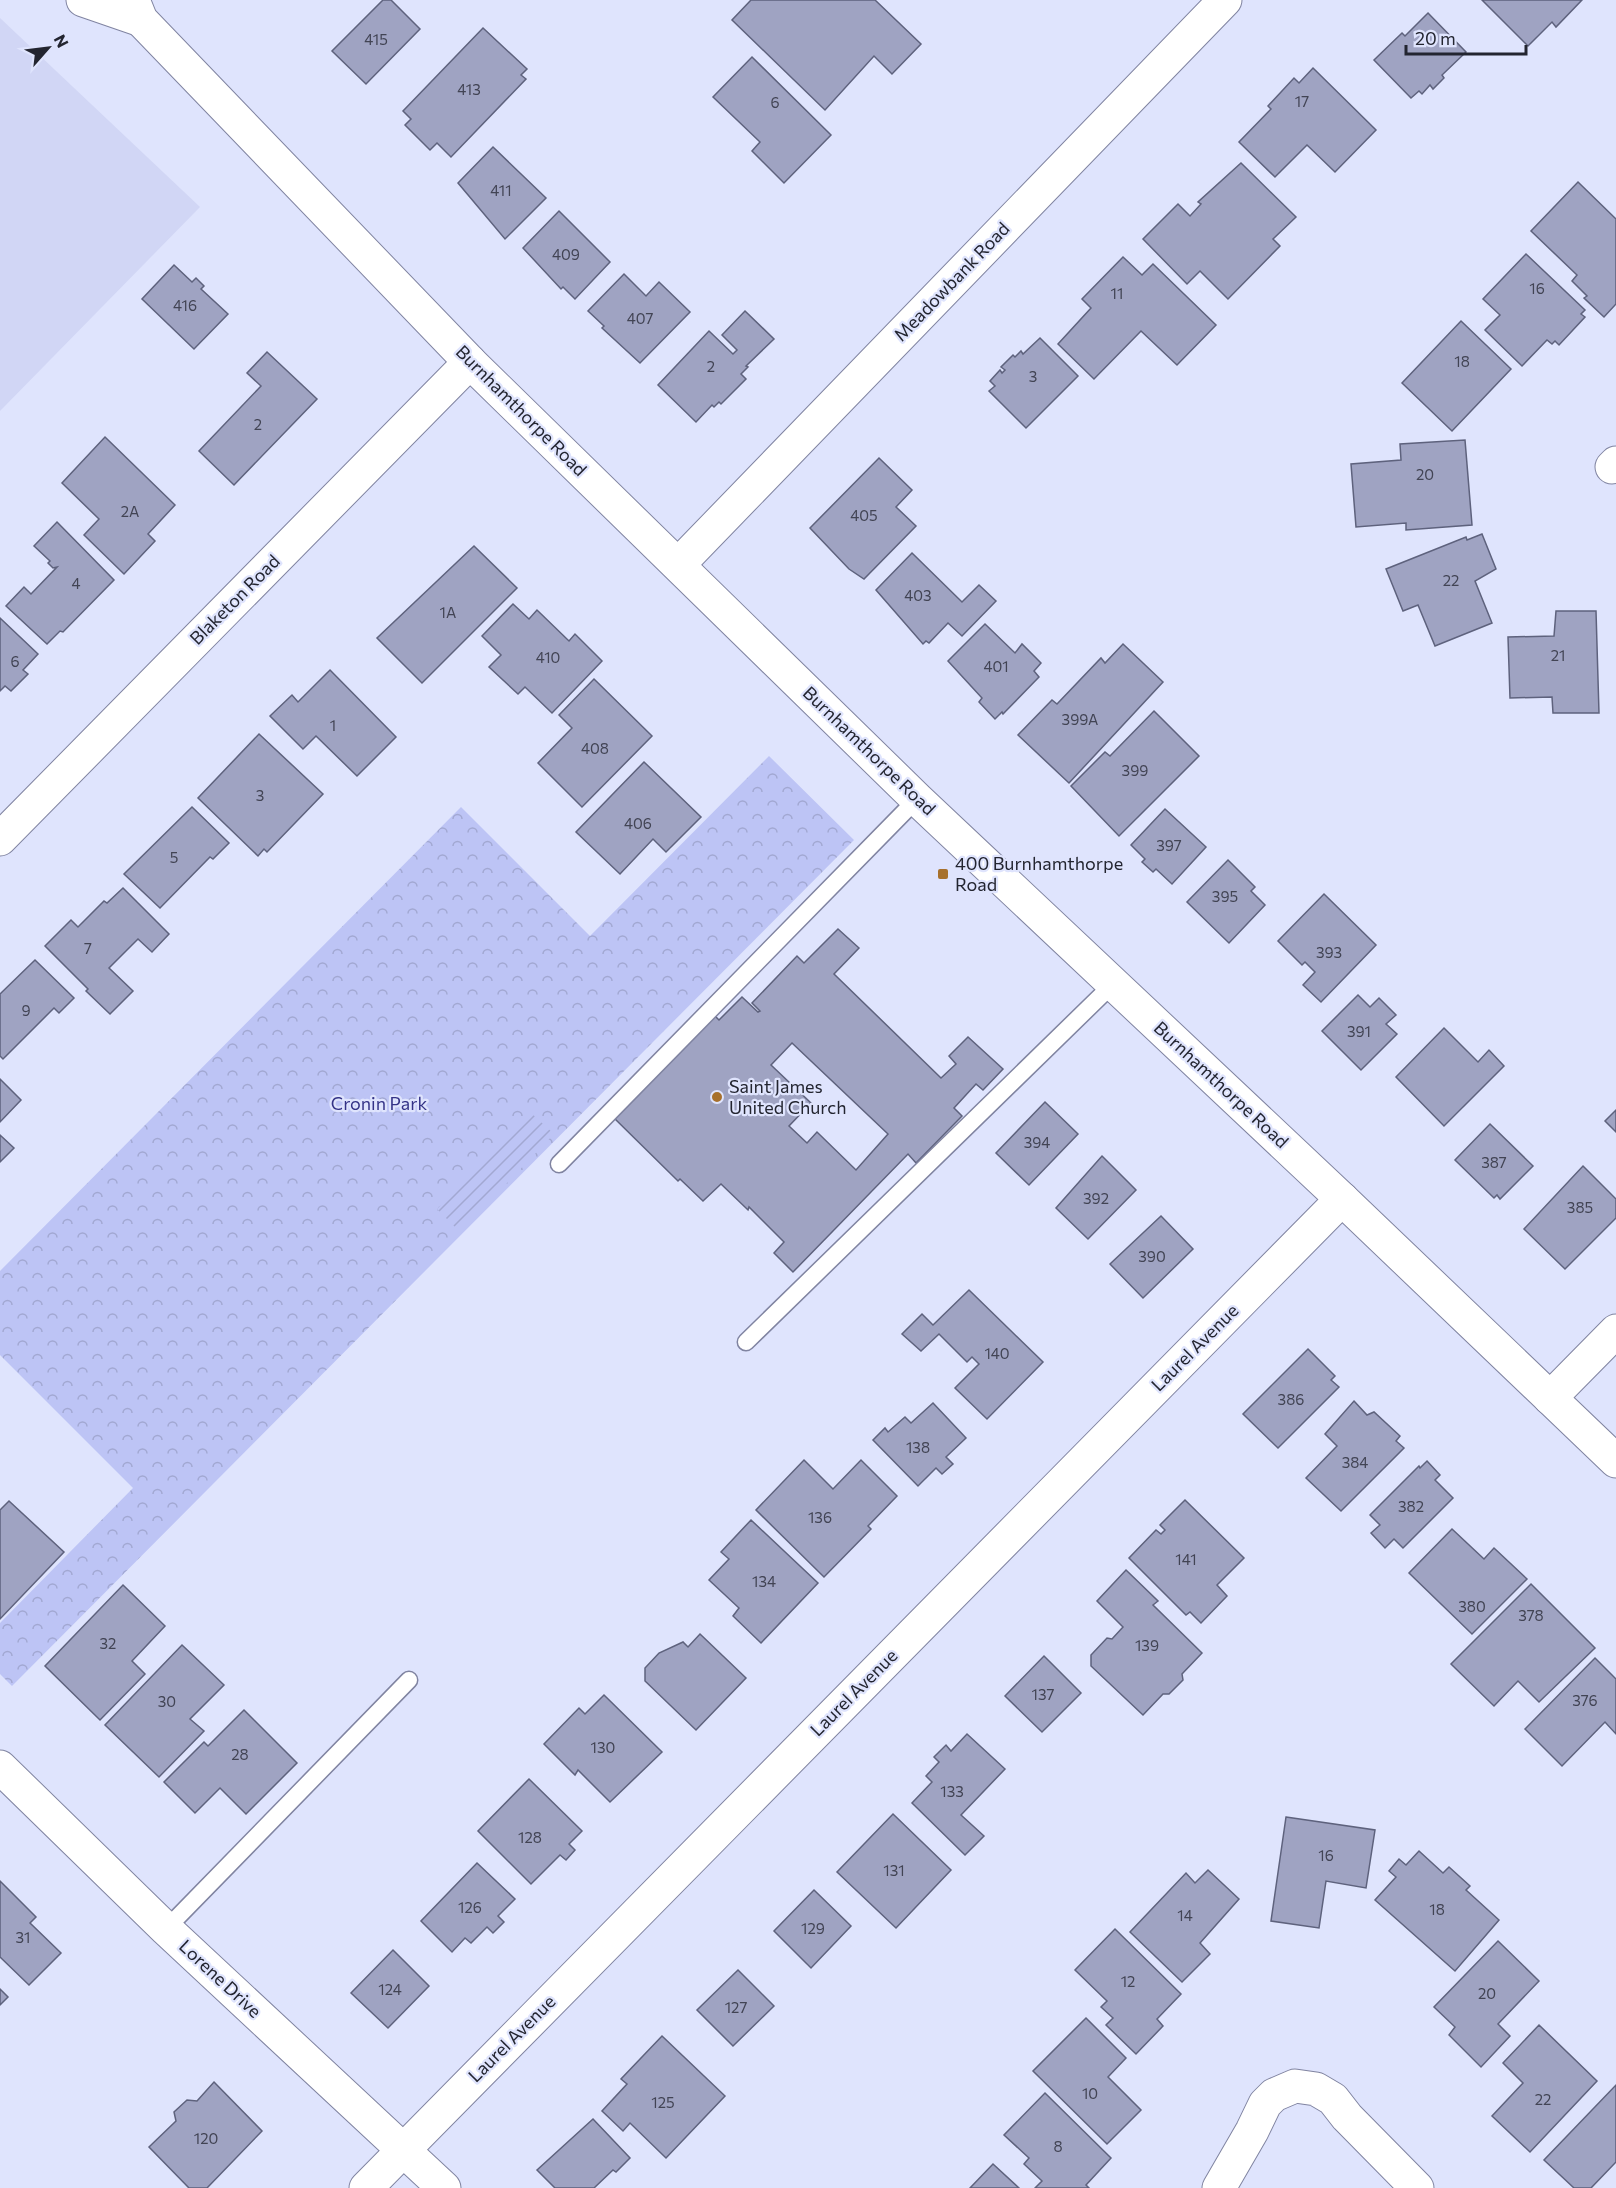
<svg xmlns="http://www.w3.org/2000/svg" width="1616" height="2188" font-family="Commissioner,sans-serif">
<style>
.built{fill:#d1d6f5}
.park{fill:url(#park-crowns)}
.garden{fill:url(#garden-furrows)}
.building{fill:#9fa3c2;stroke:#5e627d;stroke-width:1.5;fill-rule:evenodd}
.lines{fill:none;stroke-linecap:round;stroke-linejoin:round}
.service-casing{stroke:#8084a1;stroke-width:19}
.minor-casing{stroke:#8084a1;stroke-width:35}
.secondary-casing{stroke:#8084a1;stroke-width:35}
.service{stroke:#fff;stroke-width:16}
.minor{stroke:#fff;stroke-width:33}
.secondary{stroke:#fff;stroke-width:33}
.poi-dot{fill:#a7702c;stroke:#dfe4fd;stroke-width:2}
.labels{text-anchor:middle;stroke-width:4.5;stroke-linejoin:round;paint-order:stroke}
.number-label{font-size:15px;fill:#424454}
.street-label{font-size:18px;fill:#232530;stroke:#dfe4fd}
.poi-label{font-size:18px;fill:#232530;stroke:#dfe4fd;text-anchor:start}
.park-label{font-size:18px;fill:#343387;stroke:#dfe4fd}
</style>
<defs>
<pattern id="park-crowns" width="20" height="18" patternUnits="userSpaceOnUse" patternTransform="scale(1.5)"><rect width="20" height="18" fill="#bdc4f5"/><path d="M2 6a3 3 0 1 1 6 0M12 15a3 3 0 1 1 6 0" fill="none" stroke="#a2a8d2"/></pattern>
<pattern id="garden-furrows" width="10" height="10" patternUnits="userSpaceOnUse" patternTransform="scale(1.5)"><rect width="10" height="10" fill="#bdc4f5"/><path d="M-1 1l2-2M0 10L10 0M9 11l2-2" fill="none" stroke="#a2a8d2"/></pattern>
</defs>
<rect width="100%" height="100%" fill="#dfe4fd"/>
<path class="built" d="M0 18 200 207 0 411Z"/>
<path class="park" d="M769 756 854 840 12 1686 0 1674V1623L133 1488 0 1355V1271L461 807 590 936Z"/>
<path class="garden" d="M530 1112 554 1134 460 1232 437 1209Z"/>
<g class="building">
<path d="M383 0H391L420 29 366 84 332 51Z"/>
<path d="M751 0H875L921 44 892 74 874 56 825 110 732 20Z"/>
<path d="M1482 0H1582L1556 27 1552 22 1528 46Z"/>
<path d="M1428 13 1466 52 1442 75 1444 78 1433 89 1430 85 1422 94 1419 91 1411 98 1374 60 1402 33 1405 36Z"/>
<path d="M483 28 527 69 521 75 526 79 451 157 437 143 430 150 405 125 411 119 403 111Z"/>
<path d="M752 57 831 135 784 183 752 151 760 142 713 97Z"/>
<path d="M1313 68 1376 130 1335 172 1307 145 1275 177 1239 142 1271 109 1268 106 1294 78 1299 83Z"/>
<path d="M493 147 546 198 505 239 458 183Z"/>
<path d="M1241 163 1296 217 1273 239 1280 246 1228 299 1200 271 1187 284 1143 239 1178 204 1190 216 1201 204 1198 202Z"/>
<path d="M1578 182 1616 219V304L1604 317 1584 298 1587 296 1572 281 1577 275 1531 231Z"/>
<path d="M559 211 610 262 575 299 563 287 561 289 523 248Z"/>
<path d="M1526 254 1585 310 1581 314 1585 317 1559 345 1555 341 1552 344 1547 340 1522 366 1485 330 1500 315 1483 299Z"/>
<path d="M1123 257 1142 275 1153 264 1216 325 1177 365 1141 331 1094 379 1058 344 1091 308 1082 299Z"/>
<path d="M174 265 192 282 196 278 204 286 201 289 228 314 194 349 142 299Z"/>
<path d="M624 274 646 296 659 282 690 312 640 363 602 328 604 326 588 311Z"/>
<path d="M745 311 774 339 746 366 748 367 741 374 746 379 721 404 719 402 714 407 712 405 696 422 658 385 709 331 733 354 737 350 722 335Z"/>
<path d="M1461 321 1511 369 1452 431 1402 383Z"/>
<path d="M1040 338 1078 376 1026 428 989 391 995 386 990 381 1000 370 1002 373 1005 370 1001 367 1013 355 1015 357 1021 351 1023 354Z"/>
<path d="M267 352 317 399 234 485 199 451 261 386 247 373Z"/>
<path d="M105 437 175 505 148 534 155 541 124 574 84 535 99 519 62 483Z"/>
<path d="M1465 440 1472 525 1406 530V523L1356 527 1351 464 1401 460 1400 444Z"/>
<path d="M879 458 912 490 896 507 916 526 864 579 849 569 810 528Z"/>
<path d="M57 522 114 580 63 632 60 631 47 644 6 606 24 587 31 594 57 567 53 568 48 563 50 561 34 546Z"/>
<path d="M1482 534 1496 569 1475 581 1492 623 1435 646 1418 605 1403 611 1386 569 1466 537 1467 540Z"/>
<path d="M474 546 517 588 422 683 377 638Z"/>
<path d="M912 553 962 602 979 585 996 601 962 636 948 623 929 643 926 641 923 644 876 590Z"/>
<path d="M513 604 529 619 537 610 569 641 575 634 602 661 552 713 525 687 518 694 489 667 501 655 482 636Z"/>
<path d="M1556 611H1596L1599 713H1553L1552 697 1510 698 1508 637 1554 636Z"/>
<path d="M0 618 38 654 23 670 28 674 11 691 5 686 0 691Z"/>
<path d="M985 624 1015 653 1022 644 1041 663 1034 671 1039 677 1003 714 1002 712 995 719 979 702 982 698 948 661Z"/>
<path d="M1123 644 1163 682 1069 783 1018 735 1052 700 1057 704 1101 658 1105 663Z"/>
<path d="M330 670 396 737 357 776 316 736 303 749 270 716 292 695 298 702Z"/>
<path d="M594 679 652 736 582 807 538 763 572 728 559 715Z"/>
<path d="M1154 711 1199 756 1119 836 1071 786 1105 752 1110 756Z"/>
<path d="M259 734 323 794 267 852 264 849 258 856 198 798Z"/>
<path d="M644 762 701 817 666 852 653 839 620 874 576 832Z"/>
<path d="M192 807 229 843 213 859 210 857 160 908 124 874Z"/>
<path d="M1165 809 1206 847 1172 884 1156 869 1153 872 1142 862 1145 859 1131 845Z"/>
<path d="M1228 860 1255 887 1251 891 1265 905 1229 943 1187 902Z"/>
<path d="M123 888 169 934 152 952 138 939 109 968 133 991 110 1014 86 991 88 989 45 946 71 920 78 927 104 901 107 903Z"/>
<path d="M1324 894 1376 945 1321 1002 1303 985 1315 972 1305 962 1302 965 1278 941Z"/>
<path d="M838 929 859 948 834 974 941 1078 956 1064 949 1056 968 1037 1003 1069 983 1090 976 1084 954 1108 962 1116 916 1163 908 1154 793 1272 774 1253 784 1242 749 1207 748 1210 721 1184 703 1201 680 1179 678 1181 612 1116 712 1013 719 1020 742 997 758 1012 760 1011 752 1003 797 956 804 963ZM792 1043 888 1134 856 1170 817 1132 807 1143 789 1126 811 1103 771 1065Z"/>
<path d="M35 960 74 998 59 1013 54 1008 3 1059 0 1056V994Z"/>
<path d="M1358 995 1370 1007 1379 998 1396 1015 1386 1024 1397 1034 1361 1070 1322 1031Z"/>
<path d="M1444 1028 1478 1062 1489 1050 1504 1066 1444 1126 1396 1077Z"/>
<path d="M0 1079 21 1100 0 1122Z"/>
<path d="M1045 1102 1078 1134 1029 1185 996 1153Z"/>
<path d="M1616 1110V1132L1605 1121Z"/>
<path d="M1490 1124 1533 1166 1500 1199 1497 1195 1494 1198 1455 1160Z"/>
<path d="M0 1135 14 1148 0 1162Z"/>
<path d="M1102 1156 1136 1190 1088 1239 1056 1208Z"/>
<path d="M1583 1166 1616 1199V1218L1565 1269 1524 1229Z"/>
<path d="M1161 1216 1193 1249 1143 1298 1110 1264Z"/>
<path d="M969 1290 1043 1362 987 1419 955 1388 979 1364 972 1357 967 1362 939 1334 921 1351 902 1334 922 1314 933 1325Z"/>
<path d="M1308 1349 1335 1376 1331 1380 1339 1387 1278 1448 1243 1414Z"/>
<path d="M1354 1401 1367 1415 1374 1412 1400 1436 1396 1441 1404 1448 1341 1511 1306 1478 1337 1446 1325 1434Z"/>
<path d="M933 1403 966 1438 946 1457 953 1464 942 1474 936 1468 918 1486 873 1440 885 1428 888 1432 905 1417 911 1423Z"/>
<path d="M804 1460 833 1489 861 1460 897 1496 868 1526 871 1529 824 1577 756 1510Z"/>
<path d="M1427 1461 1440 1475 1435 1480 1453 1498 1403 1548 1394 1539 1385 1548 1371 1533 1380 1525 1370 1515 1419 1466 1420 1468Z"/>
<path d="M1185 1500 1244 1558 1217 1585 1227 1596 1201 1623 1190 1612 1186 1615 1129 1558 1156 1530 1161 1534 1165 1530 1160 1525Z"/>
<path d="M9 1501 64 1552 0 1619V1510Z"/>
<path d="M751 1520 818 1583 761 1643 733 1616 739 1608 709 1580 729 1559 721 1552Z"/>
<path d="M1452 1529 1484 1559 1494 1548 1527 1579 1472 1634 1409 1573Z"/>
<path d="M1126 1570 1158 1601 1153 1605 1202 1653 1182 1674 1183 1680 1169 1694H1163L1143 1715 1091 1666V1655L1107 1638 1112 1639 1123 1627 1097 1601Z"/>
<path d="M1531 1584 1595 1648 1539 1702 1518 1681 1494 1706 1451 1664Z"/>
<path d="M123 1585 165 1626 132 1661 145 1674 100 1720 45 1666Z"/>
<path d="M700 1634 746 1678 696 1730 645 1681V1668L659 1653 683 1642 688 1647Z"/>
<path d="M182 1645 224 1685 190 1719 204 1731 159 1777 105 1725Z"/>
<path d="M1044 1656 1081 1693 1042 1732 1005 1696Z"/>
<path d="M1595 1658 1616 1679V1734L1605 1722 1562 1766 1525 1729Z"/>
<path d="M604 1695 662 1752 610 1802 578 1770 575 1775 544 1744 579 1708 585 1714Z"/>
<path d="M244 1710 297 1763 246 1814 220 1788 195 1813 164 1782 204 1742 208 1746Z"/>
<path d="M967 1734 1005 1769 961 1815 984 1836 965 1855 912 1803 932 1782 926 1776 939 1762 934 1757 946 1745 951 1751Z"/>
<path d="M529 1779 582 1831 569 1844 575 1850 566 1860 560 1855 531 1884 478 1831Z"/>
<path d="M893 1814 951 1870 896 1928 837 1872Z"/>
<path d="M1286 1817 1375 1830 1366 1888 1326 1881 1319 1928 1271 1921Z"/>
<path d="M1419 1851 1443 1873 1449 1867 1470 1886 1466 1890 1499 1920 1455 1971 1375 1900 1396 1877 1389 1871 1399 1859 1406 1865Z"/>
<path d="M477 1863 515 1899 498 1916 504 1922 493 1933 487 1927 471 1943 465 1938 452 1952 421 1921Z"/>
<path d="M1208 1870 1239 1899 1200 1943 1210 1954 1182 1982 1130 1932 1186 1873 1195 1883Z"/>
<path d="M0 1881 36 1917 30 1923 61 1953 29 1985 0 1957Z"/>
<path d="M814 1890 851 1926 811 1968 774 1931Z"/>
<path d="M1115 1929 1181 1994 1157 2019 1163 2026 1136 2054 1106 2025 1113 2018 1101 2007 1107 2001 1075 1970Z"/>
<path d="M1498 1941 1539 1981 1498 2024 1510 2036 1481 2067 1449 2035 1455 2027 1434 2007Z"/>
<path d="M393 1950 429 1986 388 2028 351 1993Z"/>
<path d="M738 1970 774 2006 733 2046 697 2010Z"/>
<path d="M0 1989 8 1997 0 2005Z"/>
<path d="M1086 2018 1126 2058 1108 2077 1141 2110 1107 2144 1033 2071Z"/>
<path d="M1539 2025 1597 2081 1530 2152 1492 2116 1523 2083 1503 2063Z"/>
<path d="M662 2036 725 2096 666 2158 630 2123 623 2131 602 2111 627 2084 621 2079Z"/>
<path d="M214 2082 262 2131 207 2188H189L149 2147 176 2121 174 2112 187 2100 197 2101Z"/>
<path d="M1616 2085V2162L1591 2188H1574L1544 2160Z"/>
<path d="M1045 2093 1111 2158 1086 2185 1089 2188H1035L1042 2181 1024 2164 1029 2158 1004 2135Z"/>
<path d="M593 2119 630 2158 616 2172 613 2170 594 2188H555L537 2170Z"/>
<path d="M993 2164 1019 2188H970Z"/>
</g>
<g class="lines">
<g class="service-casing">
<g id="service">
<path d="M559 1164 917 799"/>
<path d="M746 1342 1114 983"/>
<path d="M166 1929 409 1680"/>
</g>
</g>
<g class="minor-casing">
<g id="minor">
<path d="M1612 467 1616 463"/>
<path d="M679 564 1225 0"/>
<path d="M0 839 470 362"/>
<path d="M1550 1398 1616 1331"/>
<path d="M0 1767 166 1929 444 2188"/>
<path d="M366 2188 1342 1199"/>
<path d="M1219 2188 1252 2131 1265 2104 1274 2095 1295 2086 1316 2089 1333 2099 1347 2117 1417 2188"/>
</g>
</g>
<g class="secondary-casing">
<g id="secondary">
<path d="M83 0 141 20"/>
<path d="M133 0 141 20 470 362 917 799 1342 1199 1616 1461"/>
</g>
</g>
<use href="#service" class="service"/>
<use href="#minor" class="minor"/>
<use href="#secondary" class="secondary"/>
</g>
<g class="poi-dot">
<rect x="937" y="868" width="12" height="12" rx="3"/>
<circle cx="717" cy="1097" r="6"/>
</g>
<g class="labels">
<g class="number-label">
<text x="376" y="45">415</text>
<text x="469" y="95">413</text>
<text x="1302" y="107">17</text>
<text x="775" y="108">6</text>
<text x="501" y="196">411</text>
<text x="566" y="260">409</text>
<text x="1537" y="294">16</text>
<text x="1117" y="299">11</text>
<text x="185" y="311">416</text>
<text x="640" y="324">407</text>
<text x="1462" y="367">18</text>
<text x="711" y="372">2</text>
<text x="1033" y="382">3</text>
<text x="258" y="430">2</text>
<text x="1425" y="480">20</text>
<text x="130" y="517">2A</text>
<text x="864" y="521">405</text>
<text x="1451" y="586">22</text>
<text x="76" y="589">4</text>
<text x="918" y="601">403</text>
<text x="448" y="618">1A</text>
<text x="1558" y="661">21</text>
<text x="548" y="663">410</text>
<text x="15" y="667">6</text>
<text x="996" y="672">401</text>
<text x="1080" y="725">399A</text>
<text x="333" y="731">1</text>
<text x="595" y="754">408</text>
<text x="1135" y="776">399</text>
<text x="260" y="801">3</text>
<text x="638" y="829">406</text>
<text x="1169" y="851">397</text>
<text x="174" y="863">5</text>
<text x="1225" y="902">395</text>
<text x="88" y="954">7</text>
<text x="1329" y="958">393</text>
<text x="26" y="1016">9</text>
<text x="1359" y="1037">391</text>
<text x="1037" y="1148">394</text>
<text x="1494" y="1168">387</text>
<text x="1096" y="1204">392</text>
<text x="1580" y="1213">385</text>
<text x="1152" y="1262">390</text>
<text x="997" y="1359">140</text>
<text x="1291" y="1405">386</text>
<text x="918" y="1453">138</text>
<text x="1355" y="1468">384</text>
<text x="1411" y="1512">382</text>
<text x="820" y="1523">136</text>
<text x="1186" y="1565">141</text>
<text x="764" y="1587">134</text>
<text x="1472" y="1612">380</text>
<text x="1531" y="1621">378</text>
<text x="108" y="1649">32</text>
<text x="1147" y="1651">139</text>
<text x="1043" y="1700">137</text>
<text x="1585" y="1706">376</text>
<text x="167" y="1707">30</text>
<text x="603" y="1753">130</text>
<text x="240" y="1760">28</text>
<text x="952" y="1797">133</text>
<text x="530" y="1843">128</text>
<text x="1326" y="1861">16</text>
<text x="894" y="1876">131</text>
<text x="470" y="1913">126</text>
<text x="1437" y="1915">18</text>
<text x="1185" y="1921">14</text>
<text x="813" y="1934">129</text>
<text x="23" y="1943">31</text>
<text x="1128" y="1987">12</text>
<text x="390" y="1995">124</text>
<text x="1487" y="1999">20</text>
<text x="736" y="2013">127</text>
<text x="1090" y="2099">10</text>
<text x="1543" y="2105">22</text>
<text x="663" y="2108">125</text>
<text x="206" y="2144">120</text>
<text x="1058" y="2152">8</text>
</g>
<g class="street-label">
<text transform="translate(952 282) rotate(-46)" y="6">Meadowbank Road</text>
<text transform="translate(521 411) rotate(45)" y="6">Burnhamthorpe Road</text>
<text transform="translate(235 600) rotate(-45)" y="6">Blaketon Road</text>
<text transform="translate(869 751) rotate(44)" y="6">Burnhamthorpe Road</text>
<text transform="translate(1221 1085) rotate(43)" y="6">Burnhamthorpe Road</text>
<text transform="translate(1195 1348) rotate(-45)" y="6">Laurel Avenue</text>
<text transform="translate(854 1693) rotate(-45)" y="6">Laurel Avenue</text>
<text transform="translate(220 1979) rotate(43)" y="6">Lorene Drive</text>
<text transform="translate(512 2039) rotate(-45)" y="6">Laurel Avenue</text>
</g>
<g class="poi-label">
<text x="955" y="870">400 Burnhamthorpe<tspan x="955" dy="21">Road</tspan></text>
<text x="729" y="1093">Saint James<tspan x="729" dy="21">United Church</tspan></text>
</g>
<g class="park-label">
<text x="379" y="1110">Cronin Park</text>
</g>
</g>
<g transform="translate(48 48) rotate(62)" stroke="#dfe4fd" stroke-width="4.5" paint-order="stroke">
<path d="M0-4.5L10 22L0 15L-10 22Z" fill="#232530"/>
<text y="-9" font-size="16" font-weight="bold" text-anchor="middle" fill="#232530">N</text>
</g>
<path d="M1406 45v9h120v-9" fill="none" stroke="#232530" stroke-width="3"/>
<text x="1415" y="45" font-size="18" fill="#232530" stroke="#dfe4fd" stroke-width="4.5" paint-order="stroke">20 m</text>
</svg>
